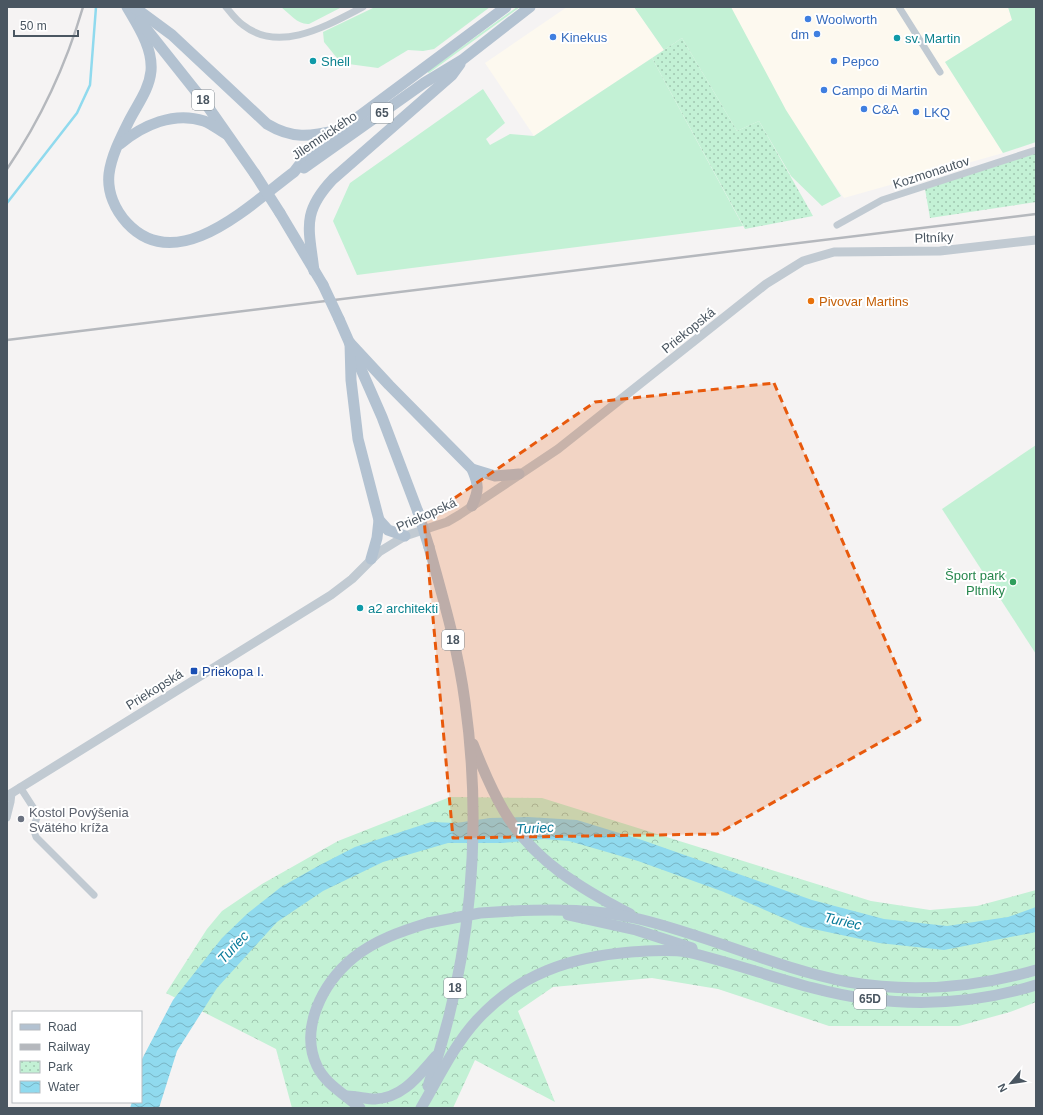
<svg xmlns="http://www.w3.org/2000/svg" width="1043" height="1115" font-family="Arial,sans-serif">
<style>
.commercial{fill:#fdf9ef}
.grass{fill:#c3f1d5}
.forest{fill:url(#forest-crowns)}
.park{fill:url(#park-dots)}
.water{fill:url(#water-waves)}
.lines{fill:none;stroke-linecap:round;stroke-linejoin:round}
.stream{stroke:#90daee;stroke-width:2.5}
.minor{stroke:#c1cad2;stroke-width:7}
.tertiary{stroke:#c1cad2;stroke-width:9}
.primary{stroke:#b3c2d1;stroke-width:11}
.rail{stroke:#b5b8bd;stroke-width:2.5}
.primary-bridge{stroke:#b3c2d1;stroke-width:11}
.marked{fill:#e8590c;fill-opacity:0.2;stroke:#e8590c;stroke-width:3;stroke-dasharray:8 5;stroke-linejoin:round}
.shop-dot{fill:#3f7fe0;stroke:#fff;stroke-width:1.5}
.culture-dot{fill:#0f9aa8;stroke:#fff;stroke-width:1.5}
.food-dot{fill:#e8710a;stroke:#fff;stroke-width:1.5}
.leisure-dot{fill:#2e9e5b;stroke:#fff;stroke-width:1.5}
.transit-dot{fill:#1a4fb4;stroke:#fff;stroke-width:1.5}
.worship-dot{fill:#6b7280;stroke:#fff;stroke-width:1.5}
.labels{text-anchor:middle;stroke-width:4;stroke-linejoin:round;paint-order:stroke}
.shield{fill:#fff;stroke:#808990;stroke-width:1}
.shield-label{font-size:12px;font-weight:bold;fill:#4a5661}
.shop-label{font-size:13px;fill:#366cbe;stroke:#fff;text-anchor:start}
.culture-label{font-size:13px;fill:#0d838f;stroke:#fff;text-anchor:start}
.street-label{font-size:13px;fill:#4a5661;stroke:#fff}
.food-label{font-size:13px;fill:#c56008;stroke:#fff;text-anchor:start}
.leisure-label{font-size:13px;fill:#27864d;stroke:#fff;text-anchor:end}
.transit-label{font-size:13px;fill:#164399;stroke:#fff;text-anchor:start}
.worship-label{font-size:13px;fill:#5b616d;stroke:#fff;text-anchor:start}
.water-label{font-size:14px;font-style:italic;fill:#0c7c9b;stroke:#fff}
</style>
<defs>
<pattern id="forest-crowns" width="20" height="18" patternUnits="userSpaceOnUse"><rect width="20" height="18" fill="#c3f1d5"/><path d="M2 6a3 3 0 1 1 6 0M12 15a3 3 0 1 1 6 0" fill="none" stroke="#a0c6b0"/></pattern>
<pattern id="park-dots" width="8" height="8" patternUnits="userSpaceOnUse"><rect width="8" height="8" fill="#c3f1d5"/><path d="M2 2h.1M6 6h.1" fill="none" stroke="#a0c6b0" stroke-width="1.8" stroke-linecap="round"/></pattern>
<pattern id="water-waves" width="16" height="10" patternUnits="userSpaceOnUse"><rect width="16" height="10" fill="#90daee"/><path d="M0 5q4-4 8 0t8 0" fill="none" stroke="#78b4c4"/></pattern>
</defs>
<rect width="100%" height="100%" fill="#f5f3f3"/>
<g class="commercial">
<path d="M567 7H634L664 50 534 136 485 63Z"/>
<path d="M715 7H1008L1012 20 945 62 1003 153 844 198 727 33Z"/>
</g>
<g class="grass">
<path d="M281 7H342L309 24C298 25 290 14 281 7Z"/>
<path d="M375 7H490L434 49 423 51 408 50 378 68 341 63 324 42 323 32Z"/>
<path d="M517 7H520L429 73 427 72Z"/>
<path d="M634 7H731L786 110 841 196 822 206 791 176 759 121 737 131 682 38 664 50Z"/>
<path d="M1008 7H1036V142L1003 153 945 62 1012 20Z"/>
<path d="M652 58 743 226 357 275 333 221 350 183 483 89 505 123 486 139 490 145 510 134 534 136Z"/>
<path d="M1036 445V654L942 509Z"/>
</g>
<path class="forest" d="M450 797 542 798 871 901 930 910 977 906 1036 890V1002L1010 1012 959 1026H829L718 989 652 978 553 987 518 1011 555 1102 475 1060 453 1108H292L276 1049 166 993 207 929 222 911 262 884 338 841Z"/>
<g class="park">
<path d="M682 38 737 131 759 121 813 216 745 229 652 58Z"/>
<path d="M1036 152V202L930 218 925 189Z"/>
</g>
<path class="water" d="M528 817 577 820 642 840 812 900 884 919 947 926 1008 917 1036 907V932L944 950 879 943 804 927 724 892 638 861 569 841 544 839 503 843H448L383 862 323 891 277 922 217 988 177 1051 159 1108H130L132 1102H141V1061L173 1000 222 938 248 913 281 887 320 865 355 847 431 822 456 823 490 818Z"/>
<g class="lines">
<path class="stream" d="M7 203 77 113 90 85 96 7"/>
<g class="minor">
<path d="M226 7C231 13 236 20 243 25 280 54 328 25 363 7"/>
<path d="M899 7 940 72"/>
<path d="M837 225 882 200 1036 150"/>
<path d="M20 787 38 815 33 828 36 837 94 895"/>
<path d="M7 818 11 802 12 793"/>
</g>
<path class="tertiary" d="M7 796 331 595 352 579 379 552 405 536 447 522 459 515 558 449 766 284 803 261 834 252 940 251 1036 240"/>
<g class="primary">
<path d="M127 7C138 26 153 48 151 71 149 91 136 106 128 123 120 139 111 157 109 174 107 192 115 210 127 223 178 278 252 203 294 172L301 163 342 129 506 7"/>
<path d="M134 7 172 35 267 124C292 139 310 137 337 130"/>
<path d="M140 21 206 104 255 174"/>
<path d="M120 144C143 125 174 111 204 121 212 124 219 130 226 134"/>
<path d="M304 168 424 83 462 60 530 7"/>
<path d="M280 213 323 285"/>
<path d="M314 271C309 228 301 213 333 179L452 75 460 64"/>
<path d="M339 319 382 417 418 512"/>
<path d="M350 343 351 380 358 439 379 520 377 538 371 559"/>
<path d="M350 343 389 385 472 469C479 485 479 490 472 506"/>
<path d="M472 469 495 476 519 474"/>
<path d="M379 520 388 530 405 536"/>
<path d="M473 744C482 767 491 789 504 811 533 860 581 889 630 914"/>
<path d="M512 911C555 909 597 909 639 919 710 936 776 968 848 982 911 993 974 988 1036 970"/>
<path d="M568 915 636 930 692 948"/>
<path d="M428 1086C471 964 483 831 465 702 458 649 443 598 429 547"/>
<path d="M347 1096C357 1096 366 1099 375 1099 403 1098 419 1075 436 1056"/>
<path d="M360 1108C345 1094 326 1085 317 1066 299 1028 323 983 353 958 375 940 402 931 428 923"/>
<path d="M421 1108C438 1079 454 1045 477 1020 519 974 570 957 631 952 649 951 669 949 687 952 748 966 806 991 868 999 924 1006 982 1002 1036 985"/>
</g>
<g class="rail">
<path d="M7 169C41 119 66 65 83 7"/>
<path d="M7 340 1036 214"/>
</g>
<g class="primary-bridge">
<path d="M255 174 280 213"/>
<path d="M323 285 339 319"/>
<path d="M418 512 429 547"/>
<path d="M428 923 480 913 512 911"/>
</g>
</g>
<path class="marked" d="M774 383 920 720 717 834 453 838 424 519 595 402Z"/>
<g class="shop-dot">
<circle cx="808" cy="19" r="4"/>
<circle cx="817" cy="34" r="4"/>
<circle cx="553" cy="37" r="4"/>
<circle cx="834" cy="61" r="4"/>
<circle cx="824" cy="90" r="4"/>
<circle cx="864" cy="109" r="4"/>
<circle cx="916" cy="112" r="4"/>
</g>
<g class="culture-dot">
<circle cx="897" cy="38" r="4"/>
<circle cx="313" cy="61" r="4"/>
<circle cx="360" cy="608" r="4"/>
</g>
<circle class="food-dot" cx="811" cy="301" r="4"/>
<circle class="leisure-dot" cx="1013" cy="582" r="4"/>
<rect class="transit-dot" x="190" y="667" width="8" height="8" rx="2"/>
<circle class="worship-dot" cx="21" cy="819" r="4"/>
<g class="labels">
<g class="shield">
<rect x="192" y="90" width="22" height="20" rx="3"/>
<rect x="371" y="103" width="22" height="20" rx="3"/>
<rect x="442" y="630" width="22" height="20" rx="3"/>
<rect x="444" y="978" width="22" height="20" rx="3"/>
<rect x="854" y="989" width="32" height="20" rx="3"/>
</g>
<g class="shield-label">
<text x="203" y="104">18</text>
<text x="382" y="117">65</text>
<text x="453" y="644">18</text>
<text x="455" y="992">18</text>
<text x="870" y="1003">65D</text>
</g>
<g class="shop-label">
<text x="816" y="24">Woolworth</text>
<text x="809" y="39" text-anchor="end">dm</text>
<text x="561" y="42">Kinekus</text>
<text x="842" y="66">Pepco</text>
<text x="832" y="95">Campo di Martin</text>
<text x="872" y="114">C&amp;A</text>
<text x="924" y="117">LKQ</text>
</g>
<g class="culture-label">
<text x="905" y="43">sv. Martin</text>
<text x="321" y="66">Shell</text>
<text x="368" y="613">a2 architekti</text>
</g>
<g class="street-label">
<text transform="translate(324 135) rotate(-34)" y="5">Jilemnického</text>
<text transform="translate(931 172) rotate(-18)" y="5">Kozmonautov</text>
<text transform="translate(934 237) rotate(-2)" y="5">Pltníky</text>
<text transform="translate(688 330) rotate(-39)" y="5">Priekopská</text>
<text transform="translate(426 514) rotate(-24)" y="5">Priekopská</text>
<text transform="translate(154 689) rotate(-32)" y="5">Priekopská</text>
</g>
<g class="food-label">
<text x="819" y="306">Pivovar Martins</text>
</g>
<g class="leisure-label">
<text x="1005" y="580">Šport park<tspan x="1005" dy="15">Pltníky</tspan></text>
</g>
<g class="transit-label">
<text x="202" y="676">Priekopa I.</text>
</g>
<g class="worship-label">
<text x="29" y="817">Kostol Povýšenia<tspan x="29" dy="15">Svätého kríža</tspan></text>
</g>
<g class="water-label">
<text transform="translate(535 828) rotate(-3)" y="5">Turiec</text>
<text transform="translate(843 921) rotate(13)" y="5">Turiec</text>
<text transform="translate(233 947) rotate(-47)" y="5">Turiec</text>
</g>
</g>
<rect width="1043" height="1115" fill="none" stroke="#4a5661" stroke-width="16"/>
<rect x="12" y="1011" width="130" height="92" fill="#ffffff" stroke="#b7bbc0"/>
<rect x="20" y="1024" width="20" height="6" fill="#b3c2d1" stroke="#b7bbc0"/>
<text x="48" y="1031" font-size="12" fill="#4a5661">Road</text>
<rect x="20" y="1044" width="20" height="6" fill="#b5b8bd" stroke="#b7bbc0"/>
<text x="48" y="1051" font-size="12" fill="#4a5661">Railway</text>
<rect x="20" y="1061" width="20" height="12" fill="url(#park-dots)" stroke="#b7bbc0"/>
<text x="48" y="1071" font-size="12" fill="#4a5661">Park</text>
<rect x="20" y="1081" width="20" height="12" fill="url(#water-waves)" stroke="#b7bbc0"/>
<text x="48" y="1091" font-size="12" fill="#4a5661">Water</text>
<g transform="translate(1011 1083) rotate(241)" stroke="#ffffff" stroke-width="3" paint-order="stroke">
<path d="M0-3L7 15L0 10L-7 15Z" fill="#4a5661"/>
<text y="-6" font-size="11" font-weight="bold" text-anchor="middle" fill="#4a5661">N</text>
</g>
<path d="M14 30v6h64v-6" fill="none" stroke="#4a5661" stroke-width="2"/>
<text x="20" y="30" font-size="12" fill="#4a5661" stroke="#ffffff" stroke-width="3" paint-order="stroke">50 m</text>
</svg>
